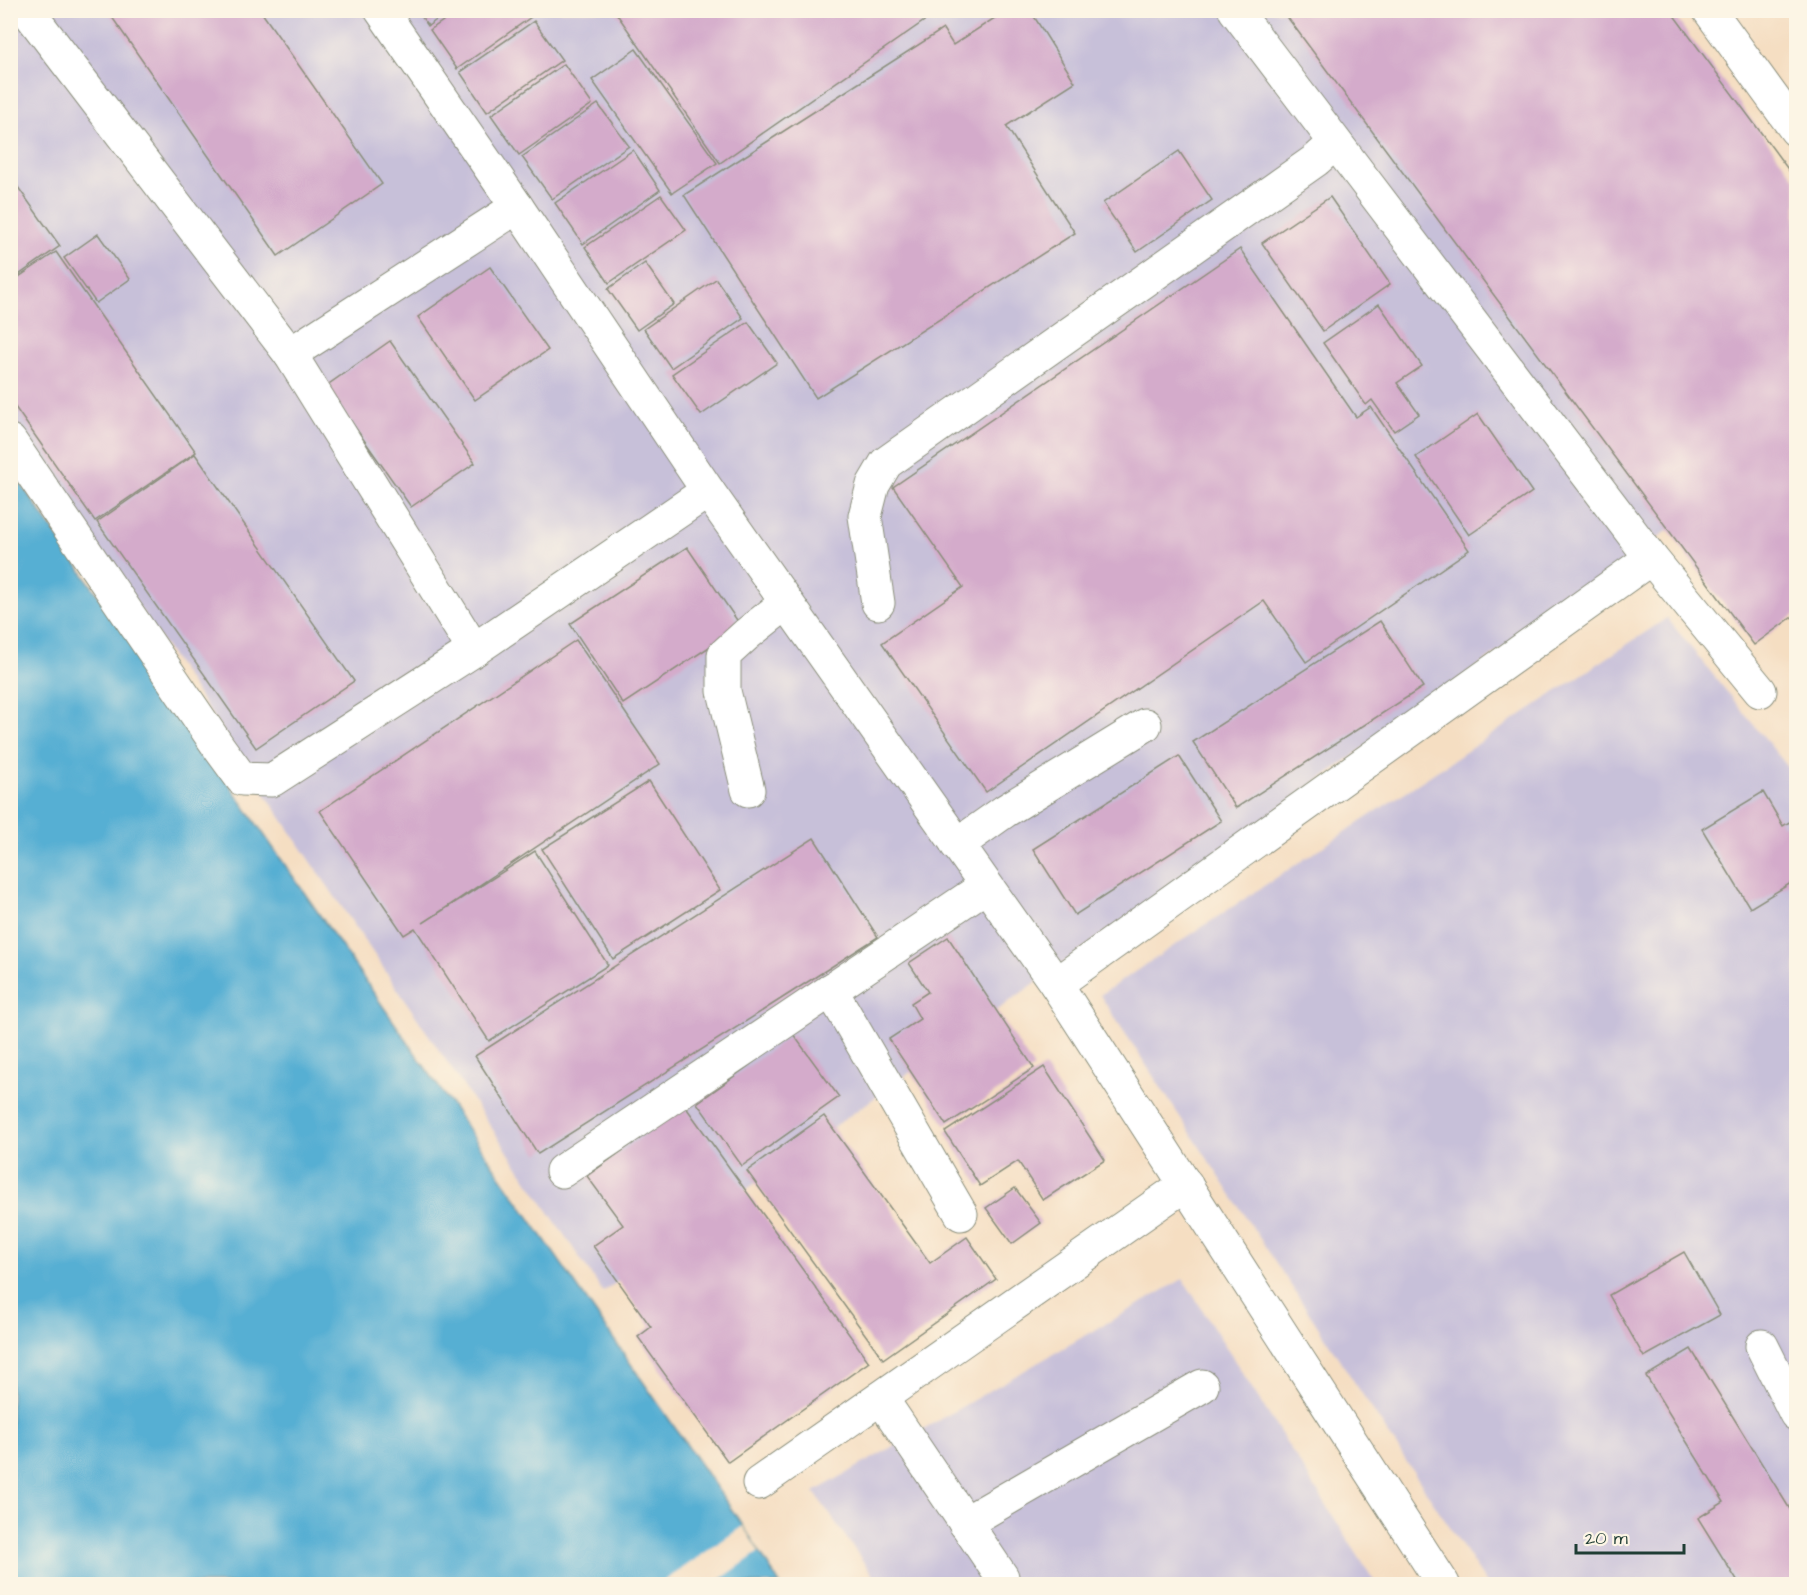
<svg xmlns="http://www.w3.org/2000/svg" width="1807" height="1595" font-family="'Architects Daughter',sans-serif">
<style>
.industrial{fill:#c7c0d9}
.water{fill:#56afd3;stroke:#3a7684;stroke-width:1.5}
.pier{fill:#f5dec2}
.building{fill:#d4abcb}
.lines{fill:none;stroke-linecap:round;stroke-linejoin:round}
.minor-casing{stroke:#8a8e7b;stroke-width:35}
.minor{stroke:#fff;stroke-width:33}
</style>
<rect width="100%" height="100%" fill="#fcf5e5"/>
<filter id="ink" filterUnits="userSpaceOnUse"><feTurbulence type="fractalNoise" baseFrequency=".0167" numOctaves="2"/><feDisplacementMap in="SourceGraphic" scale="12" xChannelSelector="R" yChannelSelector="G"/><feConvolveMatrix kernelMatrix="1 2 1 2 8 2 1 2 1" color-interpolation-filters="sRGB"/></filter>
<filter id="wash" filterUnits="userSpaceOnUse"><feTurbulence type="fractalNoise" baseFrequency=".008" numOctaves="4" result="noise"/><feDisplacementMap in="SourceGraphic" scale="24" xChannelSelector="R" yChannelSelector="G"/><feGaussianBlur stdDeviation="1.35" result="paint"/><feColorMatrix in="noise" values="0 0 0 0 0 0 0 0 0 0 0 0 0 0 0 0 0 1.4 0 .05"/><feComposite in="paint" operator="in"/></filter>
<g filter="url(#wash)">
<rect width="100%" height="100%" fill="#f5dec2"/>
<g class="industrial">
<path d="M10 11H1413L1754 469 603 1292 11 419Z"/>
<path d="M1667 618 1796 777V1584H1487L1100 995Z"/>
<path d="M1183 1279 1376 1584H879L814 1492Z"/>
</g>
<path class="water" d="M10 468 743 1526 780 1584H11Z"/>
<path class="pier" d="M743 1526 759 1552 714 1584H660Z"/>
<g id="blocks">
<g class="building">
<path d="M107 10H260L382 184 278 256Z"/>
<path d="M417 10H450L428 26Z"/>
<path d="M459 10H527L531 17 457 69 430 30Z"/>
<path d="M614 10H940L720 163Z"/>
<path d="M1007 10H1030L1075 82 1006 126 1075 233 816 398 684 195 943 29 953 45Z"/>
<path d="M1282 10H1670L1796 180V614L1754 645Z"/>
<path d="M534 21 562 60 487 112 460 72Z"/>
<path d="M636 49 717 163 672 193 592 80Z"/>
<path d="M564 64 592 104 519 155 491 115Z"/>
<path d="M598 104 629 146 552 199 522 157Z"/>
<path d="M633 150 660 190 583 244 555 203Z"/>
<path d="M1179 151 1212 200 1137 252 1103 203Z"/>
<path d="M10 176 60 246 10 281Z"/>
<path d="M661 195 686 230 609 283 585 247Z"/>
<path d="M1330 197 1390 284 1323 331 1262 243Z"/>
<path d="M98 234 130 279 96 303 64 258Z"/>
<path d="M1240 249 1356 417 1371 407 1469 550 1306 662 1264 601 986 792 882 643 963 587 893 487Z"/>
<path d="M56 252 196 452 95 521 10 400V283Z"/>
<path d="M645 263 674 304 637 330 608 289Z"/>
<path d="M490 267 548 350 475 400 418 317Z"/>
<path d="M716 279 743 318 671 368 644 329Z"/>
<path d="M1379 304 1422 366 1397 383 1419 414 1394 431 1372 400 1366 405 1323 343Z"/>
<path d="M748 322 777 363 701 415 672 374Z"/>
<path d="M390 341 475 463 411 507 326 386Z"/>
<path d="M1478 414 1532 492 1469 535 1416 457Z"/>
<path d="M195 454 354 681 256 748 97 522Z"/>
<path d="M687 547 741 626 623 704 570 624Z"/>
<path d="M1380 621 1423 687 1236 808 1193 742Z"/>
<path d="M576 640 660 764 423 923 535 851 608 965 489 1041 415 928 404 935 320 811Z"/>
<path d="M1179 756 1221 821 1075 915 1033 849Z"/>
<path d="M649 781 720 890 613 959 542 849Z"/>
<path d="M1763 792 1783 826 1796 818V880L1750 908 1702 829Z"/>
<path d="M814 838 878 937 538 1154 475 1056Z"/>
<path d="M948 937 1034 1068 946 1125 889 1039 920 1019 911 1003 928 992 909 963Z"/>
<path d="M793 1034 839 1097 742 1166 697 1103Z"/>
<path d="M1044 1067 1105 1160 1043 1200 1018 1161 980 1186 945 1132Z"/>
<path d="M685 1106 869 1362 728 1462 638 1337 651 1327 593 1246 623 1225 587 1176Z"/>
<path d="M824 1116 930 1263 967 1237 996 1279 883 1359 747 1171Z"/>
<path d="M1015 1188 1041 1223 1012 1244 986 1208Z"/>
<path d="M1684 1252 1720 1315 1644 1357 1609 1295Z"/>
<path d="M1691 1349 1796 1519V1584H1739L1698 1518 1724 1502 1646 1376Z"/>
</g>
</g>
</g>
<g filter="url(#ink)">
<use href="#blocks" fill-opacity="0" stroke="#8a8e7b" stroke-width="1.5"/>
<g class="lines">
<g class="minor-casing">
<g id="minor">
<path d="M27 10 290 354 517 207"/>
<path d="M381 10 517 207 708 491 1056 984 1443 1584"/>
<path d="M1235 10 1651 558 1760 691"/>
<path d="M1709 10 1796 130"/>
<path d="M290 354 474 650 708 491"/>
<path d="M10 441 220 749 242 779 272 780 474 650"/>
<path d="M878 603 865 516 873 485 886 463 1316 160 1335 143"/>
<path d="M748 790 724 691V655L747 634 786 603"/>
<path d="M957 845 1005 811 1145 725"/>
<path d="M1056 984 1651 558"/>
<path d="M831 990 961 1214"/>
<path d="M562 1171 986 886"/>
<path d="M1762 1346 1796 1414"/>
<path d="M881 1398 1002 1577"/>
<path d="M759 1483 1186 1184"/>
<path d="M965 1523 1202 1386"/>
</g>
</g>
<use href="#minor" class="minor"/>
</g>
</g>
<rect width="1807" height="1595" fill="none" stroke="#fcf5e5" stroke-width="36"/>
<path d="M1576 1544v9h108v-9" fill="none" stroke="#1f3d34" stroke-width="3"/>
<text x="1585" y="1544" font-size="18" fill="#1f3d34" stroke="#fcf5e5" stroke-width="4.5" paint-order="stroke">20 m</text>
</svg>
